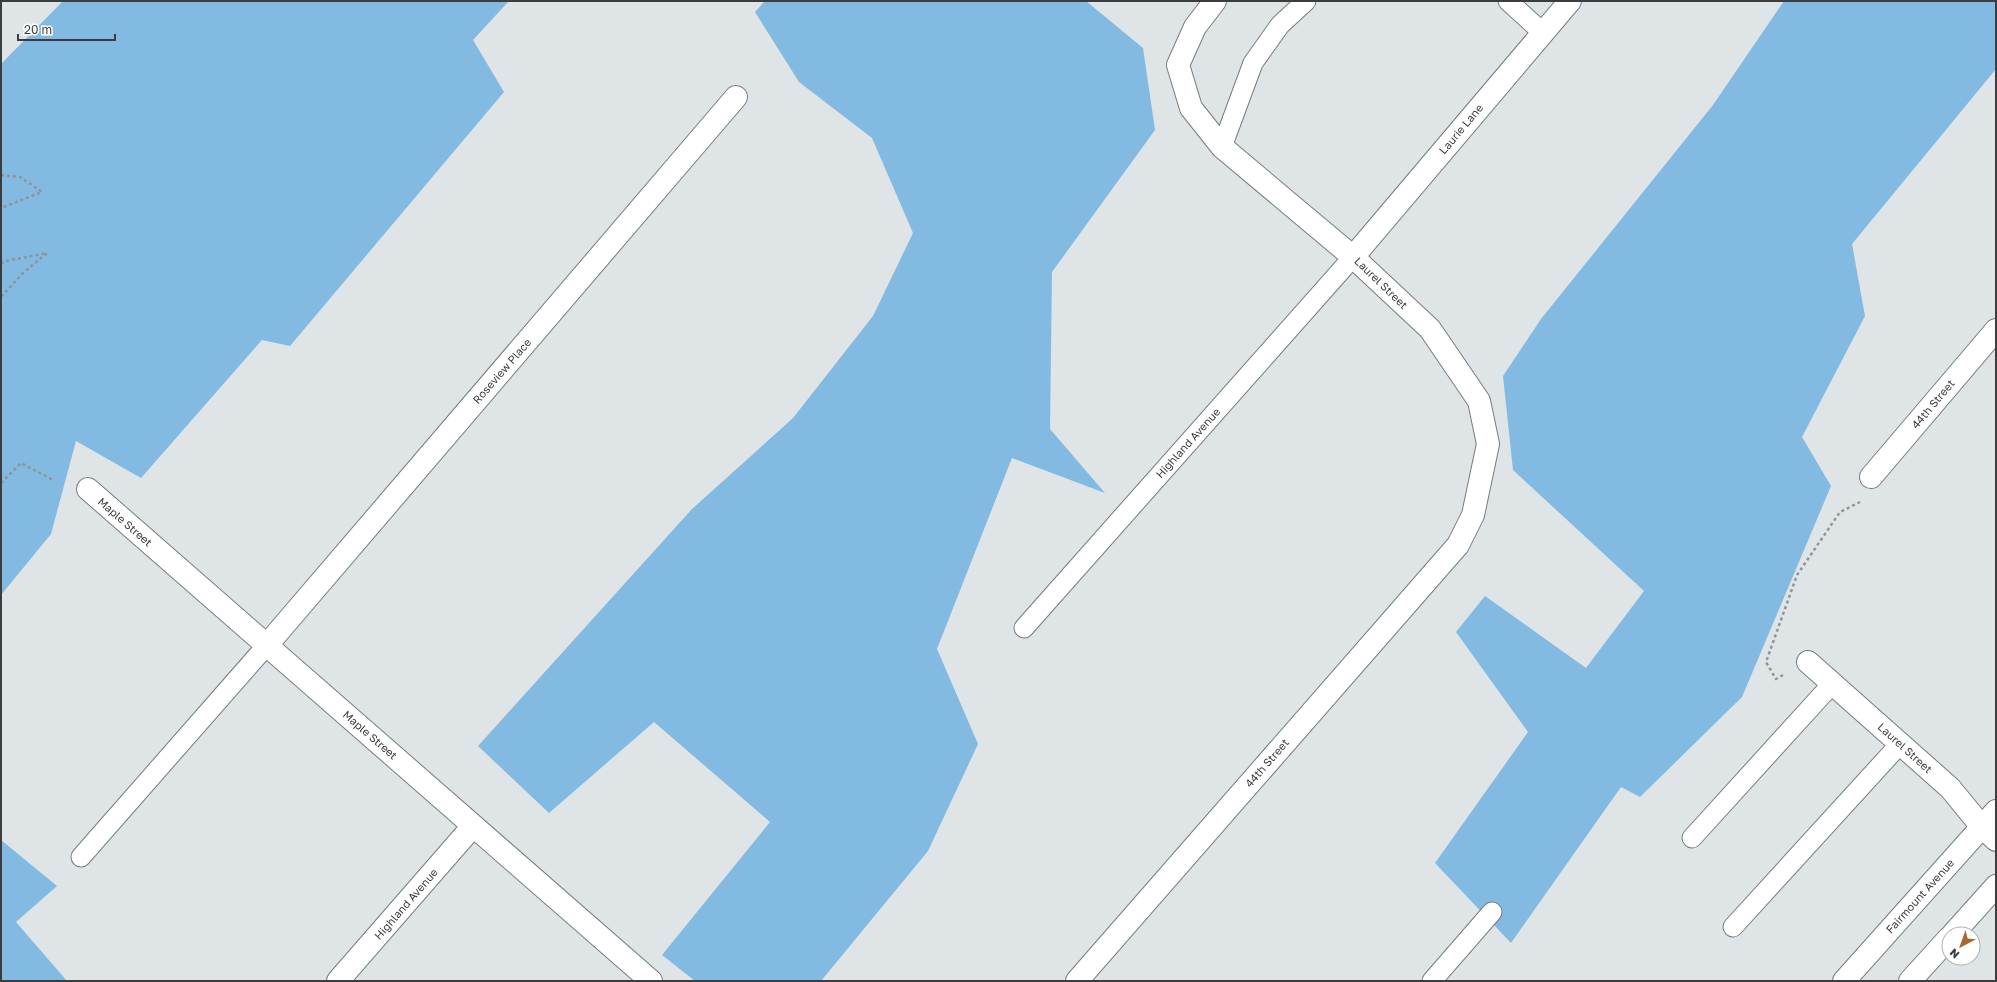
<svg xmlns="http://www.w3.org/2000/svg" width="1997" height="982" font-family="'Golos Text',sans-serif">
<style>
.green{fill:#83bae1}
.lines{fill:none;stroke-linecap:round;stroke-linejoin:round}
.service-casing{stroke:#777b7e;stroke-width:21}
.minor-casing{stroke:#777b7e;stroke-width:24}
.primary-casing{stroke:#777b7e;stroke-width:24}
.path{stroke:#909496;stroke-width:2.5;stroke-dasharray:3 3;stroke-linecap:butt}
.service{stroke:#fff;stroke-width:19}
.minor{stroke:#fff;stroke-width:22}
.primary{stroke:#fff;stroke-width:22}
.labels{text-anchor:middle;stroke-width:3.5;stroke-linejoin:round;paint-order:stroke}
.street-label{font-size:11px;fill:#3b3c3e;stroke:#fff}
</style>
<rect width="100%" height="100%" fill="#dfe4e7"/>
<g class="green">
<path d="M63 1H509L473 40 504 92 290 346 262 340 141 478 76 441 51 534 1 595V64Z"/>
<path d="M765 1H1086L1143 48 1155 130 1052 272 1050 429 1105 493 1012 458 937 649 978 744 928 851 821 981H695L662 955 770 822 654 722 549 813 478 746 692 509 793 418 873 316 913 233 872 138 799 82 755 12Z"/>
<path d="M1784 1H1996V69L1852 244 1865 316 1802 437 1831 486 1742 697 1640 797 1621 787 1511 943 1435 863 1528 732 1456 632 1485 596 1586 668 1644 591 1513 470 1503 376 1541 319 1713 105Z"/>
<path d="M1 840 57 886 16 922 67 981H1Z"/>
</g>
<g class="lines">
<g class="service-casing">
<g id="service">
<path d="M1508 1 1542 32"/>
<path d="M1222 147 1253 63 1280 25 1306 1"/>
<path d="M1024 628 1353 257"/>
<path d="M1692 838 1832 684"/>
<path d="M81 857 267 645"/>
<path d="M1733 927 1900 744"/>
<path d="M1432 981 1492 912"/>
</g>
</g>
<g class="minor-casing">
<g id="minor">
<path d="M1353 257 1570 1"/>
<path d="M1871 477 1996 330"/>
<path d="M88 489 651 981"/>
<path d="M267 645 736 97"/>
<path d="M1808 662 1950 788 1982 827 1996 840"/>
<path d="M338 981 473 826"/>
<path d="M1077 981 1458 545 1473 515 1488 444 1479 401 1430 329 1353 257 1222 147 1191 108 1178 65 1195 27 1215 1"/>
</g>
</g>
<g class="primary-casing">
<g id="primary">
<path d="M1953 934 1996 886"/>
<path d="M1844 981 1996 811"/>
<path d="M1910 981 1949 938"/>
</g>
</g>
<g class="path">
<path d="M1 175 20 177 42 192 1 208"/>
<path d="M1 264 6 261 47 253 23 273 1 297"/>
<path d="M1 483 21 463 53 480"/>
<path d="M1783 675 1776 679 1766 662 1797 575 1840 512 1860 502"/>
</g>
<use href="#service" class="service"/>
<use href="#minor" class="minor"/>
<use href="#primary" class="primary"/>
</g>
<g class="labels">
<g class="street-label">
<text transform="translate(1461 129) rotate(-50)" y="4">Laurie Lane</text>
<text transform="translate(1381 283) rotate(44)" y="4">Laurel Street</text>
<text transform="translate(502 371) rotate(-49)" y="4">Roseview Place</text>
<text transform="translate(1933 404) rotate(-50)" y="4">44th Street</text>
<text transform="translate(1188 443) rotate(-48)" y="4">Highland Avenue</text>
<text transform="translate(125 522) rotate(41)" y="4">Maple Street</text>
<text transform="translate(370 735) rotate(41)" y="4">Maple Street</text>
<text transform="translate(1905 748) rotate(42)" y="4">Laurel Street</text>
<text transform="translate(1267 763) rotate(-49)" y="4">44th Street</text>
<text transform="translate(1920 896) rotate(-48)" y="4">Fairmount Avenue</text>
<text transform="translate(406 904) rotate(-49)" y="4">Highland Avenue</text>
</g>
</g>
<rect width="1997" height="982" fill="none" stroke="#3b3c3e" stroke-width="4"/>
<g transform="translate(1961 946) rotate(221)"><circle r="19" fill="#ffffff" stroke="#b1b1b2"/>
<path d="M0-3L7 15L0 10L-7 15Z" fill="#a7682f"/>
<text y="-6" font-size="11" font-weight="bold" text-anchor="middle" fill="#3b3c3e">N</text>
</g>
<path d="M18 34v6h97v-6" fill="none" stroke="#3b3c3e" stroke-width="2"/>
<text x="24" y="34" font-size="12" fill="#3b3c3e" stroke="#ffffff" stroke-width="3" paint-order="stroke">20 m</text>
</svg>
